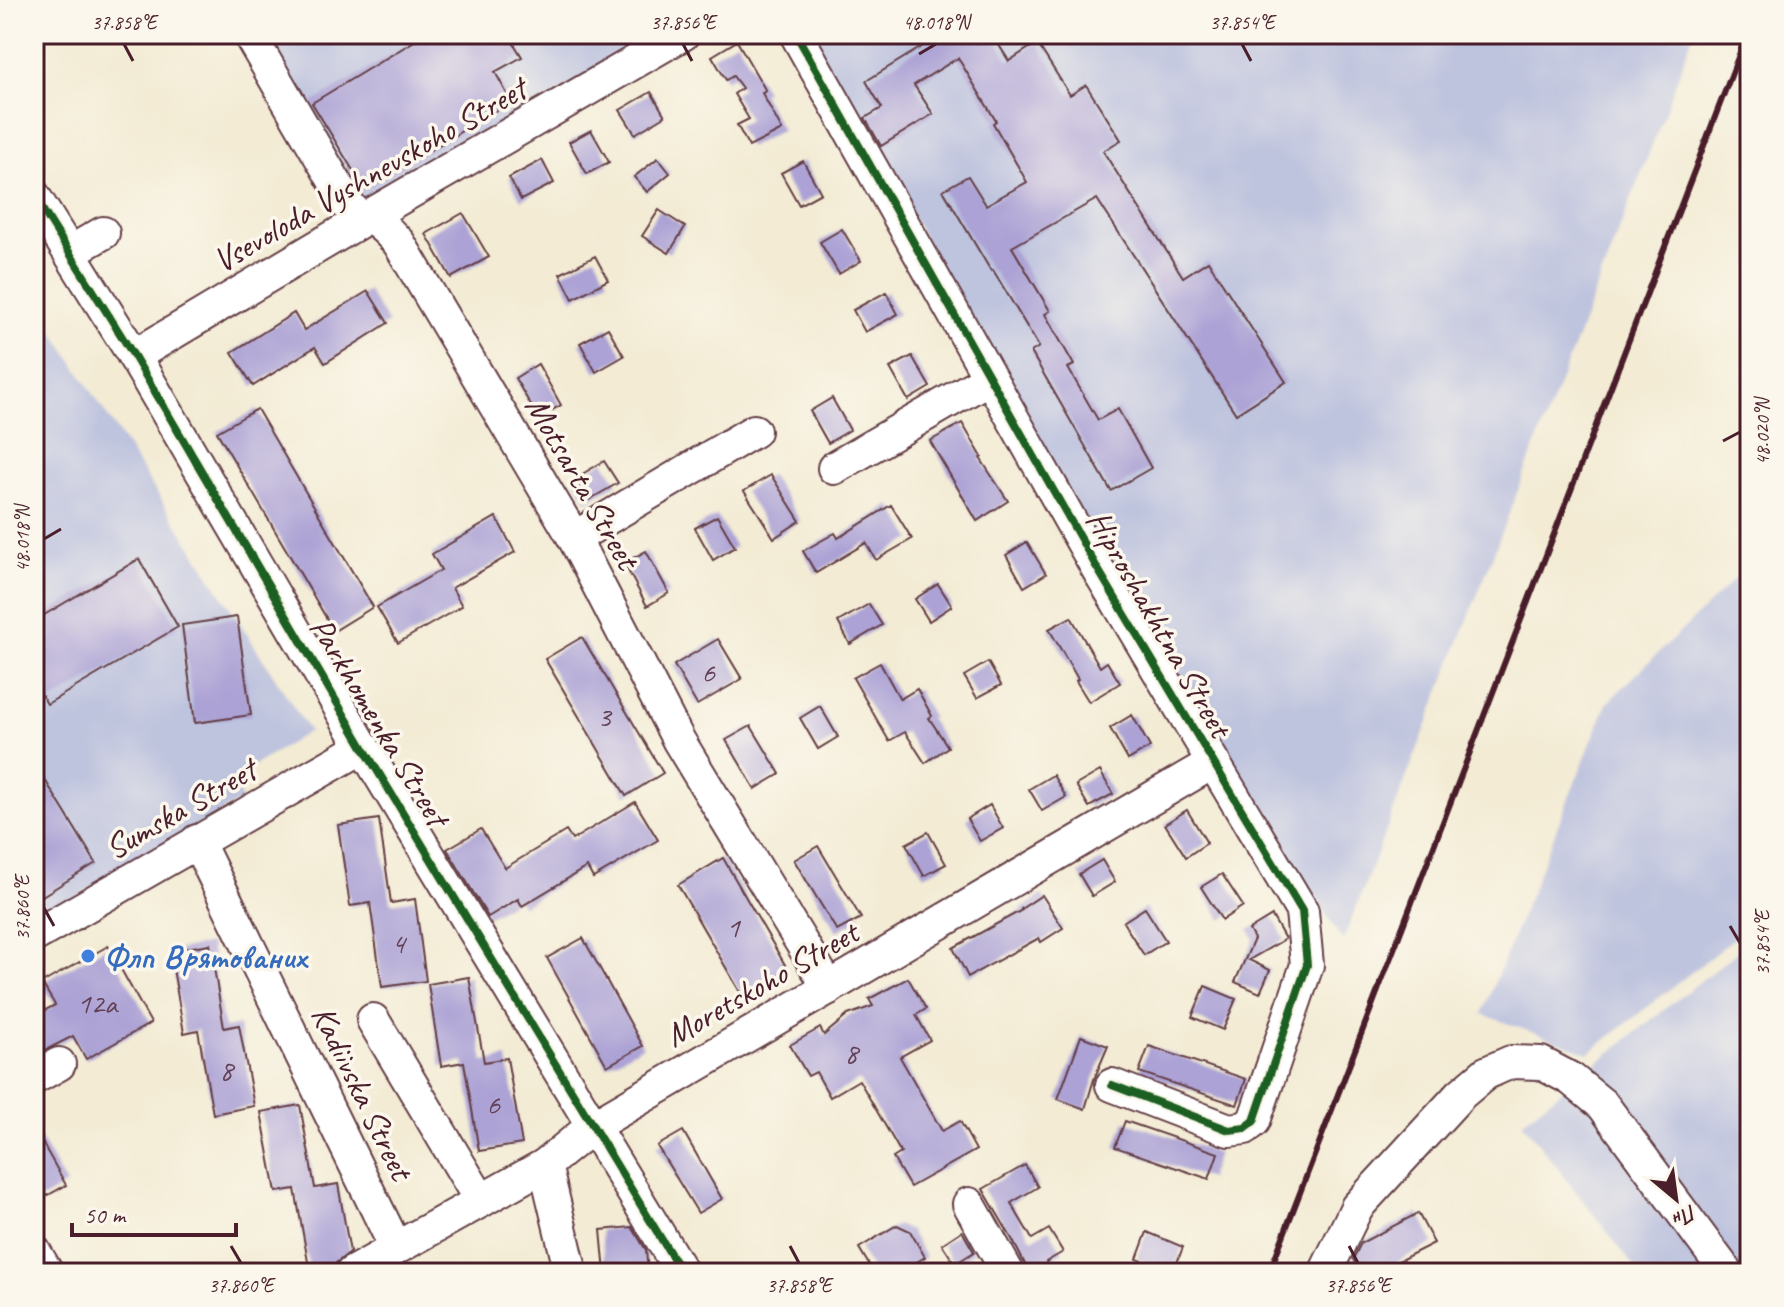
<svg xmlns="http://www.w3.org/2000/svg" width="1784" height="1307" font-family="Caveat,sans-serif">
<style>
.industrial{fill:#bec3de}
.building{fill:#aca2d5}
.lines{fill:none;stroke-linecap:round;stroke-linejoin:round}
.minor-casing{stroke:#633e44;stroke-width:36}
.minor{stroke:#fff;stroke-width:32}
.rail{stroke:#4a1f2b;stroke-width:6}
.cycleway-casing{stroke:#fbf7ec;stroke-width:13}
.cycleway{stroke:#1b5e20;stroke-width:8}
.ticks{fill:none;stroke:#4a1f2b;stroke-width:3}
.shop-dot{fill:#3f7fe0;stroke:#fbf7ec;stroke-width:3}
.labels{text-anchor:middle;stroke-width:7;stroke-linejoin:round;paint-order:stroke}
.number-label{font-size:30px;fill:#624056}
.street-label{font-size:34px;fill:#4a1f2b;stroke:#fbf7ec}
.shop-label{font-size:34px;font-weight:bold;fill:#366cbe;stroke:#fbf7ec;text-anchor:start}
.neatline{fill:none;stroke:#4a1f2b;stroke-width:3}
.ticks-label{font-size:20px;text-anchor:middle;fill:#4a1f2b}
</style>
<rect width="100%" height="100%" fill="#fbf7ec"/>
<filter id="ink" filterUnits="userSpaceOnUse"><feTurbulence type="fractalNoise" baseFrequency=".0125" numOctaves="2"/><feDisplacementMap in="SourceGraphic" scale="16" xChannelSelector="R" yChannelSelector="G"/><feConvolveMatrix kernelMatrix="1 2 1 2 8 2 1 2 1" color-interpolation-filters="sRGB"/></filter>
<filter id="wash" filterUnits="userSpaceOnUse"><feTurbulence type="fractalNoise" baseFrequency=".006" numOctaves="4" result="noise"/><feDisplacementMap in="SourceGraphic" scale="32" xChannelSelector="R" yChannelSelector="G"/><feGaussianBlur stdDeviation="1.8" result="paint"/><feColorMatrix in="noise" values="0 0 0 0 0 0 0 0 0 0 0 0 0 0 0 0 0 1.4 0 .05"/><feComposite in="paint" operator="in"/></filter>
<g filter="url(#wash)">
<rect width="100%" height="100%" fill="#f3ebd4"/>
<g class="industrial">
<path d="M265 34H660L364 204Z"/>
<path d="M809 34H1693L1668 104 1343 941 1171 674Z"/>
<path d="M34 301 309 731 233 779 242 800 34 921Z"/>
<path d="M1746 568 1750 573V926L1589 1053 1482 1014 1607 703Z"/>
<path d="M1750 942V1273H1639L1522 1122Z"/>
</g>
<g id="blocks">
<g class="building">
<path d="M426 34H508L522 57 495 72 511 101 365 190 312 103Z"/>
<path d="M943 34H992L1009 61 1037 43 1070 95 1086 85 1121 140 1103 151 1183 277 1208 261 1286 382 1236 414 1097 199 1012 247 1050 311 1045 314 1074 365 1068 368 1098 420 1118 409 1151 468 1111 491 1031 352 1039 347 993 270 991 271 943 190 968 176 986 205 1027 182 993 123 996 121 958 58 914 85 933 114 881 146 865 118 882 108 866 81Z"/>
<path d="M737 41 766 91 762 93 782 130 749 147 737 125 749 119 734 94 742 88 733 76 726 80 712 56Z"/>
<path d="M651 92 665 116 635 134 620 110Z"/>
<path d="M591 130 609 162 587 174 569 142Z"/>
<path d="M658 158 670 173 647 192 634 177Z"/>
<path d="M542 160 554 183 521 200 509 178Z"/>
<path d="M803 161 821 193 799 205 781 173Z"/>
<path d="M659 210 685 227 669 253 642 236Z"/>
<path d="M463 213 489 257 451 278 426 234Z"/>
<path d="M842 229 861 261 839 274 820 242Z"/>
<path d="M595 256 608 280 573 299 560 274Z"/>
<path d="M368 291 388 323 325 363 315 347 253 386 232 352 294 313 304 330Z"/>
<path d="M886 292 898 314 865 332 853 310Z"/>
<path d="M608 328 624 356 596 372 580 343Z"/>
<path d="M912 356 930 387 908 400 890 368Z"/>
<path d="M538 364 561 405 538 418 515 378Z"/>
<path d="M832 398 850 430 828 443 810 411Z"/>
<path d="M257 409 373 607 334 631 217 432Z"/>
<path d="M962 423 982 457 980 458 1008 501 977 521 930 441Z"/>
<path d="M604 461 618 483 587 501 574 479Z"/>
<path d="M771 475 800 521 774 538 744 491Z"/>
<path d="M891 505 912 539 876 560 866 543 816 573 803 551 835 533 838 538Z"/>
<path d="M717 516 735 547 713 560 695 528Z"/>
<path d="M496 517 515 552 452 588 462 606 398 643 377 607 441 570 432 554Z"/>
<path d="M1027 542 1046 574 1024 587 1006 555Z"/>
<path d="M646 551 669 593 647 606 624 563Z"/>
<path d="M139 559 178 627 47 704 34 682V621Z"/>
<path d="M938 584 952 606 929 621 915 599Z"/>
<path d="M869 604 882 625 850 644 838 622Z"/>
<path d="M237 617 251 715 195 723 182 625Z"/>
<path d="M1071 617 1100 667 1107 662 1120 683 1089 702 1076 681 1078 679 1049 629Z"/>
<path d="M582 637 663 773 626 796 545 659Z"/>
<path d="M718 639 742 679 697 705 674 665Z"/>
<path d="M988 662 1001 685 977 698 964 676Z"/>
<path d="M880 663 900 699 917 689 932 716 929 718 948 747 925 763 905 732 889 741 853 678Z"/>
<path d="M820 706 838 737 818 749 800 718Z"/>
<path d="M1132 715 1150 747 1128 760 1110 728Z"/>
<path d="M751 726 780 774 755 789 726 740Z"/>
<path d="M34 762 96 863 34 901Z"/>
<path d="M1100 771 1113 794 1089 807 1076 785Z"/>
<path d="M1053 775 1066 797 1042 811 1029 789Z"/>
<path d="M635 802 658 840 593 878 587 867 522 906 518 899 488 917 447 849 481 829 505 868 566 831 572 840Z"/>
<path d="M990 805 1003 828 980 841 967 819Z"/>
<path d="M1187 810 1207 843 1186 857 1165 824Z"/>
<path d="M379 819 391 903 415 899 426 981 382 987 370 903 350 906 338 825Z"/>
<path d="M928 832 946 864 924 876 906 844Z"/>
<path d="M818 846 861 918 837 931 794 860Z"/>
<path d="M723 858 788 970 743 997 678 885Z"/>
<path d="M1102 860 1115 882 1092 896 1079 874Z"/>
<path d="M1222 874 1243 906 1222 920 1201 887Z"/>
<path d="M1042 895 1063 928 1041 942 1039 938 968 977 953 948 1022 910 1021 909Z"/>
<path d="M1145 908 1166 941 1144 955 1123 922Z"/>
<path d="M1272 916 1285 939 1249 960 1270 970 1260 993 1235 982 1254 939 1249 930Z"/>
<path d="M583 938 643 1046 607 1066 547 958Z"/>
<path d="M210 944 224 1028 239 1025 254 1106 213 1114 198 1030 184 1033 170 951Z"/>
<path d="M108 946 151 1023 86 1059 73 1036 34 1056V1016L55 1005 42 983Z"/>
<path d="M469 977 484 1062 507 1058 522 1144 479 1151 464 1062 441 1066 428 984Z"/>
<path d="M908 978 926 1009 916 1015 930 1040 900 1057 942 1131 960 1121 976 1150 910 1187 893 1158 901 1153 859 1080 830 1097 816 1072 808 1076 790 1045 820 1028 824 1035 848 1015 873 1006 869 999Z"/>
<path d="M1205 986 1236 999 1223 1030 1192 1017Z"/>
<path d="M1081 1036 1108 1046 1094 1079 1085 1109 1058 1099Z"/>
<path d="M1149 1046 1246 1079 1237 1105 1139 1072Z"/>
<path d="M300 1105 315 1188 338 1184 350 1252 336 1263 333 1271 310 1273 295 1189 276 1192 261 1112Z"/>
<path d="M1125 1121 1218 1153 1209 1179 1115 1147Z"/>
<path d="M34 1128 66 1185 34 1203Z"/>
<path d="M683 1131 722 1199 698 1213 657 1146Z"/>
<path d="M1025 1165 1038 1187 1011 1203 1032 1239 1049 1229 1063 1252 1046 1262 1048 1273H1027L1025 1264 1012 1239 983 1189Z"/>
<path d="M1418 1213 1434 1243 1375 1273H1360L1353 1259 1361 1243Z"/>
<path d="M897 1225 910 1231 925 1257 912 1265 917 1273H874L859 1248Z"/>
<path d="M632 1227 646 1250 648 1273H605L601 1230Z"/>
<path d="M962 1231 974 1252 955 1264 942 1244Z"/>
<path d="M1147 1232 1183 1247 1173 1273 1137 1259Z"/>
</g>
</g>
</g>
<g filter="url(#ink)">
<use href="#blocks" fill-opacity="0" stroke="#633e44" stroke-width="2"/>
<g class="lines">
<g class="minor-casing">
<g id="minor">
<path d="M249 34 349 206 358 216C376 216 387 231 399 243L574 538 679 741 829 988"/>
<path d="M796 34 1096 566 1302 911 1307 965 1254 1121 1245 1128 1229 1130 1112 1085"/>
<path d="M34 196 134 356 363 747 682 1273"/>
<path d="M70 252 103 233"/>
<path d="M134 356 369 216 683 34"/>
<path d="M834 468 989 378"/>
<path d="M574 538 754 431"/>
<path d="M197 841 396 1248"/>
<path d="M34 936 363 747"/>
<path d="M373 1020 481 1201"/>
<path d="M34 1078 59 1064"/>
<path d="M545 1165 571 1273"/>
<path d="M969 1204 1008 1273"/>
<path d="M34 1251 47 1273"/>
<path d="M352 1273 545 1165 593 1126 1212 763"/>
<path d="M1325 1273 1357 1207 1461 1094 1486 1073 1511 1062 1541 1063 1571 1079 1603 1105 1727 1273"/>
</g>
</g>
<use href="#minor" class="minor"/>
<path class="rail" d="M1269 1273 1747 34"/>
<g class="cycleway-casing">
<g id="cycleway">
<path d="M796 34 1096 566 1302 911 1307 965 1254 1121 1245 1128 1229 1130 1112 1085"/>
<path d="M34 196 134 356 363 747 682 1273"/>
</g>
</g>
<use href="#cycleway" class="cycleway"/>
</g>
</g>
<path class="ticks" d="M124 44 133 61M683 44 692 61M1242 44 1251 61M919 54 936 44M1723 441 1740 432M44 539 61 529M44 908 54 926M1730 926 1740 943M231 1246 241 1263M790 1246 799 1263M1349 1246 1358 1263"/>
<circle class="shop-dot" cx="88" cy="956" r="8"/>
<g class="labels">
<g class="number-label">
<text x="708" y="682">6</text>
<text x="604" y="726">3</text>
<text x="733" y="937">1</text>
<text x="398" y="953">4</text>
<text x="97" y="1013">12а</text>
<text x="851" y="1063">8</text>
<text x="226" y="1080">8</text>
<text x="493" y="1114">6</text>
</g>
<g class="street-label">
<text transform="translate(369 174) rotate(-30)" y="12">Vsevoloda Vyshnevskoho Street</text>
<text transform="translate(583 482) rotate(60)" y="12">Motsarta Street</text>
<text transform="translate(1160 623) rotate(60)" y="12">Hiproshakhtna Street</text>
<text transform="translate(380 721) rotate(59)" y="12">Parkhomenka Street</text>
<text transform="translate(180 808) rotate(-30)" y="12">Sumska Street</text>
<text transform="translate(761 983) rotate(-30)" y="12">Moretskoho Street</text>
<text transform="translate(363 1092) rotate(64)" y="12">Kadiivska Street</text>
</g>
<g class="shop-label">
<text x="104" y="968">Флп Врятованих</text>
</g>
</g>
<rect width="1784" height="1307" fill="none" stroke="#fbf7ec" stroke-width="88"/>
<g transform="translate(1676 1199) rotate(151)" stroke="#fbf7ec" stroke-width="6" paint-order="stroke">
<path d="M0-6L14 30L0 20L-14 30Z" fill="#4a1f2b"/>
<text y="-12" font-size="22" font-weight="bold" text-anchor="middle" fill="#4a1f2b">Пн</text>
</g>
<path d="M72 1223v12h164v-12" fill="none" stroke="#4a1f2b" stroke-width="4"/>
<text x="84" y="1223" font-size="24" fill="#4a1f2b" stroke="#fbf7ec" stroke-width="6" paint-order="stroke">50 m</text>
<rect x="44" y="44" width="1696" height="1219" class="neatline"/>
<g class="ticks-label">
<text x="124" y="29">37.858°E</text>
<text x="683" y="29">37.856°E</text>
<text x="936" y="29">48.018°N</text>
<text x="1242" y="29">37.854°E</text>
<text transform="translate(1762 432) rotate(-90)" y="7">48.020°N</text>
<text transform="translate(22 539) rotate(-90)" y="7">48.018°N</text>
<text transform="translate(22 908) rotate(-90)" y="7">37.860°E</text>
<text transform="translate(1762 943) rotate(-90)" y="7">37.854°E</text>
<text x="241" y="1292">37.860°E</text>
<text x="799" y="1292">37.858°E</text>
<text x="1358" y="1292">37.856°E</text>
</g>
</svg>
